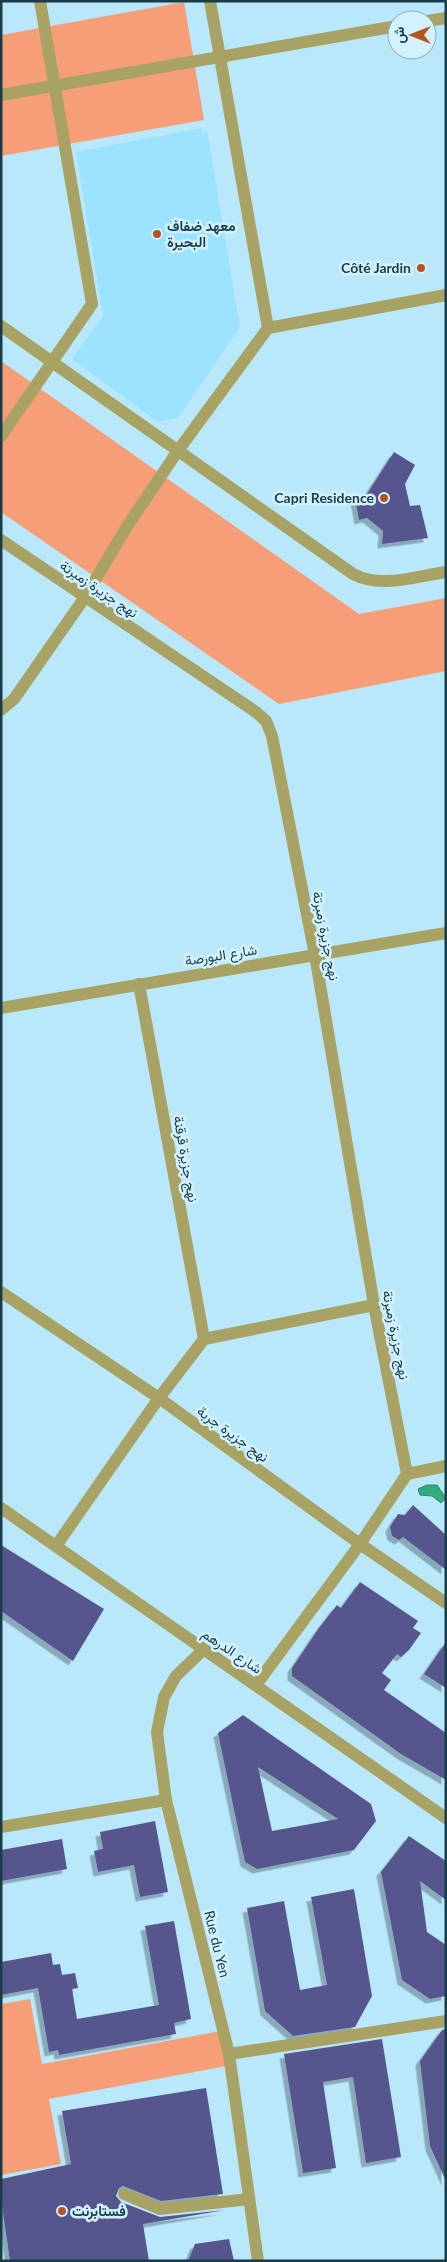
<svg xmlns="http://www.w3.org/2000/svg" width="447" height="2262" font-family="Lato,Vazirmatn,sans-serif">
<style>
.built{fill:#9be3ff}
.green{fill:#f69e77}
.water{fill:#32ab7f;stroke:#2a8a6e}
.building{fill:#57548e;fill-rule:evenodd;filter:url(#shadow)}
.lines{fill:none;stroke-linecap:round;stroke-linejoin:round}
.minor{stroke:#a8a364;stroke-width:12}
.poi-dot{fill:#b75320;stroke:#d3f2ff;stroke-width:2}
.labels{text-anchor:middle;stroke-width:5;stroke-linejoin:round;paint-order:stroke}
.poi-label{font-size:14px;font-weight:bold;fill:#193c48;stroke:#d3f2ff;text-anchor:start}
.street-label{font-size:14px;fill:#193c48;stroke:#d3f2ff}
</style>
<defs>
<filter id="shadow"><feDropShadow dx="-4.5" dy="4.5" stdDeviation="0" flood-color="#0004"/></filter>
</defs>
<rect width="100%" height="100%" fill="#b9e8fb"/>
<path class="built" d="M201 128 202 132 207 130 240 327 178 418 158 422 72 359 103 316 76 152Z"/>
<g class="green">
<path d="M184 2 204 120 1 156V35Z"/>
<path d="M1 361 359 614 446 598V671L279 704 1 512Z"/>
<path d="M30 1999 42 2064 221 2031 227 2066 49 2099 61 2164 1 2175V2004Z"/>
</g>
<path class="water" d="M427 1485H437L446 1498 441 1503 432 1496 420 1495 418 1489Z"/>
<g class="building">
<path d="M394 452 415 465 405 484 410 506 420 505 428 538 382 544 383 531 367 518 359 520 355 498 365 497Z"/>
<path d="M413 1505 446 1535V1570L403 1537 399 1540 392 1536 390 1527 398 1514 405 1515Z"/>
<path d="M1 1545 104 1609 73 1661 1 1611Z"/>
<path d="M360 1582 418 1621 413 1628 421 1633 409 1650 401 1657 397 1654 382 1673 391 1680 384 1690 446 1733V1780L401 1754 292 1676V1668L319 1628 337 1605 341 1608Z"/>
<path d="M446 1642V1688L424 1674Z"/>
<path d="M243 1715 371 1804 376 1821 354 1850 257 1869 245 1862 218 1733ZM258 1767 338 1819 272 1831Z"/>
<path d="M155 1821 168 1892 140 1897 134 1865 98 1872 94 1851 103 1849 100 1832Z"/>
<path d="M409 1836 446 1861V1900L420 1881 427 1932 446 1945V1996L430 1999 402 1980 381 1872Z"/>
<path d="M62 1839 67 1869 1 1881V1850Z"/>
<path d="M354 1889 372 1996 355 2027 293 2036 265 2011 247 1908 284 1901 300 1990 327 1985 311 1897Z"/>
<path d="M174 1921 191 2019 174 2023 176 2034 59 2055 58 2050 49 2052 38 1988 1 1995V1962L51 1953 53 1965 60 1964 62 1975 75 1973 78 1988 72 1989 77 2019 159 2005 145 1926Z"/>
<path d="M446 2029V2181L430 2146 420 2061 442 2030Z"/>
<path d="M382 2039 401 2157 366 2163 353 2077 323 2082 336 2168 303 2173 284 2054Z"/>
<path d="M206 2088 223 2194 161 2201 123 2186 119 2188 116 2196 121 2202 160 2217 225 2210 143 2224 149 2261H10L1 2199V2179L71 2164 62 2111Z"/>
<path d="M229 2239 234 2261H188L195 2244Z"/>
</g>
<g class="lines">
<g class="minor">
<path d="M427 21 446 18"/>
<path d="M1 95 397 26"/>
<path d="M1 326 353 574C381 589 416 576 446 572"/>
<path d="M268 328 446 295"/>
<path d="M1 436 92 304 40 1"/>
<path d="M1 540 256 712 266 721 272 736 315 955 374 1305 407 1474"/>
<path d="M1 710 14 699 85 597 126 528 177 452 268 328 210 1"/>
<path d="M139 984 204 1339"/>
<path d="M1 1008 446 933"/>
<path d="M1 1292 159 1398 360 1544 446 1603"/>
<path d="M407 1474 446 1466"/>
<path d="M1 1508 446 1818"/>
<path d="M56 1546 159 1398 204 1339 374 1305"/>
<path d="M203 1650 176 1676 164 1697 157 1732 166 1800 229 2054 258 2261"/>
<path d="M256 1685 360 1544 407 1474"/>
<path d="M1 1827 166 1800"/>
<path d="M229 2054 446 2021"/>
<path d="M124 2194 160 2209 249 2199"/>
</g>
</g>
<g class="poi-dot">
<circle cx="157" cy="234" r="5"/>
<circle cx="421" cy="268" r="5"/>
<circle cx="384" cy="498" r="5"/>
<circle cx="62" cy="2211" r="5"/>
</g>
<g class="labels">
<g class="poi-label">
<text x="167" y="231">معهد ضفاف<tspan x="167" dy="16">البحيرة</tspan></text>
<text x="411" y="273" text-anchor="end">Côté Jardin</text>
<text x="374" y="503" text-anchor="end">Capri Residence</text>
<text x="72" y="2216">فستابرنت</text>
</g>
<g class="street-label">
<text transform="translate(99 589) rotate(34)" y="5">نهج جزيرة زمبرتة</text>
<text transform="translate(326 936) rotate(79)" y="5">نهج جزيرة زمبرتة</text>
<text transform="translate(221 955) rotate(-9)" y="5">شارع البورصة</text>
<text transform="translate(186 1159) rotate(80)" y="5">نهج جزيرة قرقنة</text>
<text transform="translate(396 1335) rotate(79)" y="5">نهج جزيرة زمبرتة</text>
<text transform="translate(233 1434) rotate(36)" y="5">نهج جزيرة جربة</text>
<text transform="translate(232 1651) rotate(34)" y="5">شارع الدرهم</text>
<text transform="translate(217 1944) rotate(76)" y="5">Rue du Yen</text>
</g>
</g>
<rect width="447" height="2262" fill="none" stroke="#193c48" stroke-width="5"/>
<g transform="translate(412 35) rotate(270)"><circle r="24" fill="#d3f2ff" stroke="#89a9b6"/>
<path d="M0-4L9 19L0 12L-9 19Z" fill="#b75320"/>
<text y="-8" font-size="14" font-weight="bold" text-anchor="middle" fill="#193c48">ش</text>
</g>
</svg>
